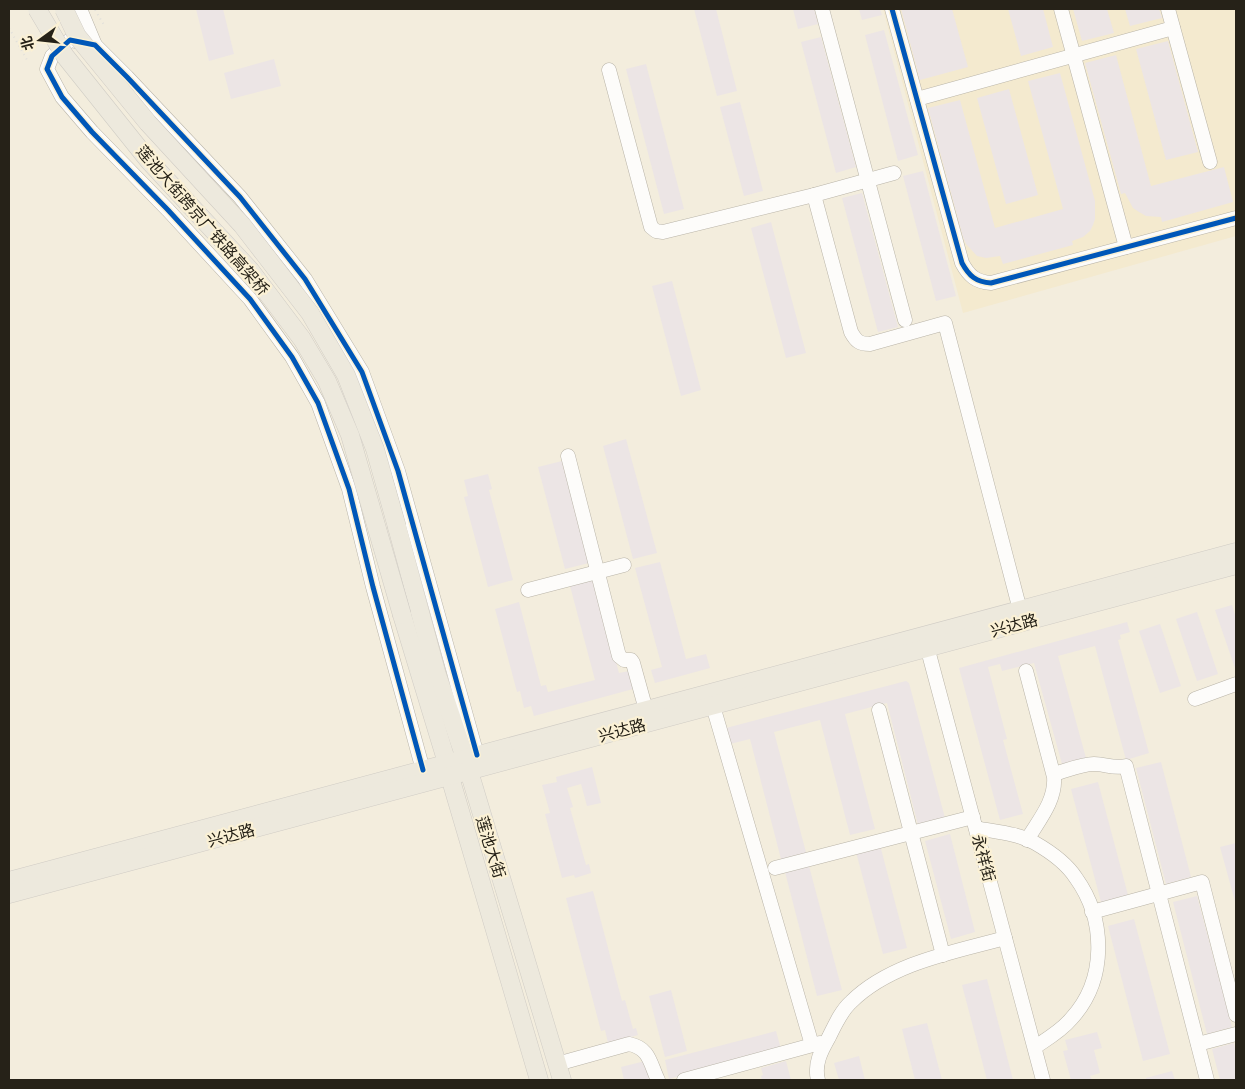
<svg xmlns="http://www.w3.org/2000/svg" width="1245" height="1089" font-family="'Source Serif 4','Noto Sans SC',serif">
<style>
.built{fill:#f4eacf}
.building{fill:#ece5e5}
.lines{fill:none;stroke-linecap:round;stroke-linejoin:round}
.minor-casing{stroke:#b9b4a8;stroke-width:15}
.major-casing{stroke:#d0ccc5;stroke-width:19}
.path{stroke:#e1dfda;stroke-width:2;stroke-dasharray:1 4;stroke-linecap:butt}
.minor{stroke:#fdfcfa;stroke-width:14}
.major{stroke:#ede9dd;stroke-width:18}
.major-bridge-casing{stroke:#d0ccc5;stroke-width:19;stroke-linecap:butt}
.major-bridge{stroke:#ede9dd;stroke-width:18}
.cycleway-casing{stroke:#fbf1d5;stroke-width:8}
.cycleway{stroke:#0057b8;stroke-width:5}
.labels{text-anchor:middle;stroke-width:4.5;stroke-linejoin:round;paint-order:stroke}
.street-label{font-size:16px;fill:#262218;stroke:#fbf1d5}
</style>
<rect width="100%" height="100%" fill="#f3eddd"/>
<path class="built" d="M883 9H1236V236L963 313Z"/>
<g class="building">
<path d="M196 9H223L234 54 209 61Z"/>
<path d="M694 9H716L737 91 717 96Z"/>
<path d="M793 9H814L818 24 798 29Z"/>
<path d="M859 9H880L882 15 862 20Z"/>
<path d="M901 9H952L968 67 920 80Z"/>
<path d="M1008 9H1043L1053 47 1021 56Z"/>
<path d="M1073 9H1107L1114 33 1082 41Z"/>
<path d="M1125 9H1159L1162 18 1130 26Z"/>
<path d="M884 30 918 155 898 161 865 35Z"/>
<path d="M821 37 856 167 836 173 801 42Z"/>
<path d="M1168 41 1198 152 1166 160 1136 49Z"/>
<path d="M1116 55 1151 186 1224 167 1233 202 1162 222 1161 217 1146 216 1139 212 1133 208 1125 193 1121 194 1085 63Z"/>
<path d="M274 59 281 86 231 99 224 73Z"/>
<path d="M646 64 684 209 664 214 626 69Z"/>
<path d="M1060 73 1095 201V219L1093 225 1090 231 1083 237 1072 241 1073 245 1003 264 1000 256 986 258 977 256 966 244 963 237 928 108 960 100 995 228 1063 209 1028 81Z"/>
<path d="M1009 89 1038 195 1006 204 977 98Z"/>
<path d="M740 102 763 191 744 196 720 107Z"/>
<path d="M923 171 956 296 936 301 903 176Z"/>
<path d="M862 193 898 327 878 332 842 198Z"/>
<path d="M771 222 806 353 786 358 751 228Z"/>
<path d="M672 281 701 390 681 396 652 286Z"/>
<path d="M626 439 657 553 633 559 603 446Z"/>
<path d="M562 461 589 563 565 569 538 467Z"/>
<path d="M488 474 492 489 489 490 513 580 488 587 464 497 468 496 464 480Z"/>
<path d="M660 562 686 659 706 654 710 668 655 683 651 670 662 667 635 568Z"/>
<path d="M594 580 619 673 629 671 633 689 534 716 531 706 524 708 520 691 517 692 495 609 519 602 541 686 546 685 548 692 595 680 570 586Z"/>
<path d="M1232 605 1236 618V671L1215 610Z"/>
<path d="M1197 612 1218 674 1197 681 1176 619Z"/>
<path d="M1127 622 1130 632 1120 635 1121 639 1118 640 1149 753 1126 760 1095 646 1058 656 1086 758 1062 764 1034 663 1002 671 1000 664 988 667 1007 739 1003 740 1023 814 1000 820 959 668Z"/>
<path d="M1160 624 1181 686 1160 693 1139 631Z"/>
<path d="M906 681 909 683 945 818 918 825 887 703 845 714 875 829 850 835 820 720 774 732 807 856 782 863 750 739 730 744 726 728Z"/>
<path d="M1161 762 1191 877 1166 884 1136 768Z"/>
<path d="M592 767 601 803 587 806 581 784 567 788 573 807 570 808 586 865 589 864 591 873 575 878 574 875 562 878 545 814 550 813 542 785 557 782 556 777Z"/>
<path d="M1098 782 1128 895 1101 902 1071 789Z"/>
<path d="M950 834 975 932 951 939 925 841Z"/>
<path d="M1236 843V905L1220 847Z"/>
<path d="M880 845 907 948 883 954 856 852Z"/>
<path d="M809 866 842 990 817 996 785 872Z"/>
<path d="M593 891 622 1001 625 1000 633 1029 636 1028 638 1035 608 1043 605 1030 601 1031 566 898Z"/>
<path d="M1197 896 1232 1027 1207 1034 1173 902Z"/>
<path d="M1134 919 1170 1054 1143 1061 1108 926Z"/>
<path d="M987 979 1013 1080H987L962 985Z"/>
<path d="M671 990 687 1051 665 1057 649 996Z"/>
<path d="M927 1023 942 1080H915L902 1029Z"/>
<path d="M776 1031 781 1049 669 1079 665 1060Z"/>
<path d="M1097 1032 1102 1048 1094 1050 1100 1073 1090 1076 1092 1080H1071L1063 1051 1068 1050 1065 1040Z"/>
<path d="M1234 1043 1236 1053V1080H1220L1212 1049Z"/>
<path d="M859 1056 865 1080H839L834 1063Z"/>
<path d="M645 1061 650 1080H624L621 1067Z"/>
<path d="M786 1061 791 1080H762L761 1076 763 1075 761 1068Z"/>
<path d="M1172 1071 1175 1080H1146V1078Z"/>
</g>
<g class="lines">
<g class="minor-casing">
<g id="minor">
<path d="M80 9 95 45"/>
<path d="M822 9 905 320"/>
<path d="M892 9 962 263C969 276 976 282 991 283L1236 218"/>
<path d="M1061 9 1126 247"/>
<path d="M1168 9 1210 162"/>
<path d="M609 70 651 227 656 231 663 232 814 195"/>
<path d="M917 99 1173 28"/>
<path d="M894 173 814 195 851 332C856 341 859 344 870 344L945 323 1020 610"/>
<path d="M568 456 619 656 624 660H631L633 663 646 710"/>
<path d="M528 590 624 565"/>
<path d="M925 639 1043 1080"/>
<path d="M1026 671 1054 777C1056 801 1038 821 1027 840"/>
<path d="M1195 699 1236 684"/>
<path d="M713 706 812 1045"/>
<path d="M879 710 943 955"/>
<path d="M423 770 373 587 349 489 318 403 292 357 250 299 168 210 92 132 62 97 47 69 52 56 70 40 95 45 127 77 240 197 305 279 362 372 398 471 477 755"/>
<path d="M1054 774C1066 771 1081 764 1094 764 1107 764 1112 769 1126 766L1207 1080"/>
<path d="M976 828C996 832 1017 833 1035 843 1049 851 1067 864 1076 878 1106 920 1107 980 1071 1019 1061 1031 1047 1039 1035 1047"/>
<path d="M775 868 973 817"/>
<path d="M1092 912 1202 882 1236 1015"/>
<path d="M1198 1044 1236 1034"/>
<path d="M557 1064 629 1044C650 1048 650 1064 658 1080"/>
<path d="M684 1080 820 1043"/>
<path d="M818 1080C814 1064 821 1051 829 1037 835 1025 841 1011 851 1002 890 963 954 952 1005 938"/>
</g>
</g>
<g class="major-casing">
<g id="major">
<path d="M397 527 437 675 465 758 562 1080"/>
<path d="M402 615 447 763 450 777 539 1080"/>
<path d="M9 881 1236 552"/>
<path d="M9 894 1236 565"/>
</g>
</g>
<g class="path">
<path d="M95 10 104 25"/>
<path d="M9 28 27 60"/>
</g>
<use href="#minor" class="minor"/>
<use href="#major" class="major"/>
<g class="major-bridge-casing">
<g id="major-bridge">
<path d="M37 9 65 56 149 161 250 270 302 339 327 381 350 435 402 615"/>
<path d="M64 9 77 36 148 123 242 225 310 313 346 375 375 449 397 527"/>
</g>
</g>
<use href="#major-bridge" class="major-bridge"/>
<g class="cycleway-casing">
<g id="cycleway">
<path d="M892 9 962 263C969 276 976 282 991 283L1236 218"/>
<path d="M423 770 373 587 349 489 318 403 292 357 250 299 168 210 92 132 62 97 47 69 52 56 70 40 95 45 127 77 240 197 305 279 362 372 398 471 477 755"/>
</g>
</g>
<use href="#cycleway" class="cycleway"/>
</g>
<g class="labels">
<g class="street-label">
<text transform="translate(203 220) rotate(49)" y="6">莲池大街跨京广铁路高架桥</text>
<text transform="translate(1014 625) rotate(-15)" y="6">兴达路</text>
<text transform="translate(622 730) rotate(-15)" y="6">兴达路</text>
<text transform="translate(231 835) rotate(-15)" y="6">兴达路</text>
<text transform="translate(491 847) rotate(73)" y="6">莲池大街</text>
<text transform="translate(984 858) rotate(75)" y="6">永祥街</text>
</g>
</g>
<rect width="1245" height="1089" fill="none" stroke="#262218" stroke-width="20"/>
<g transform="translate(40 40) rotate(255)" stroke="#fbf1d5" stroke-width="4" paint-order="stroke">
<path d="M0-4L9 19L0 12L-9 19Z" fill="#262218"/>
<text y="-8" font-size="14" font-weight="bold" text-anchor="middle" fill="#262218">北</text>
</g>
</svg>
